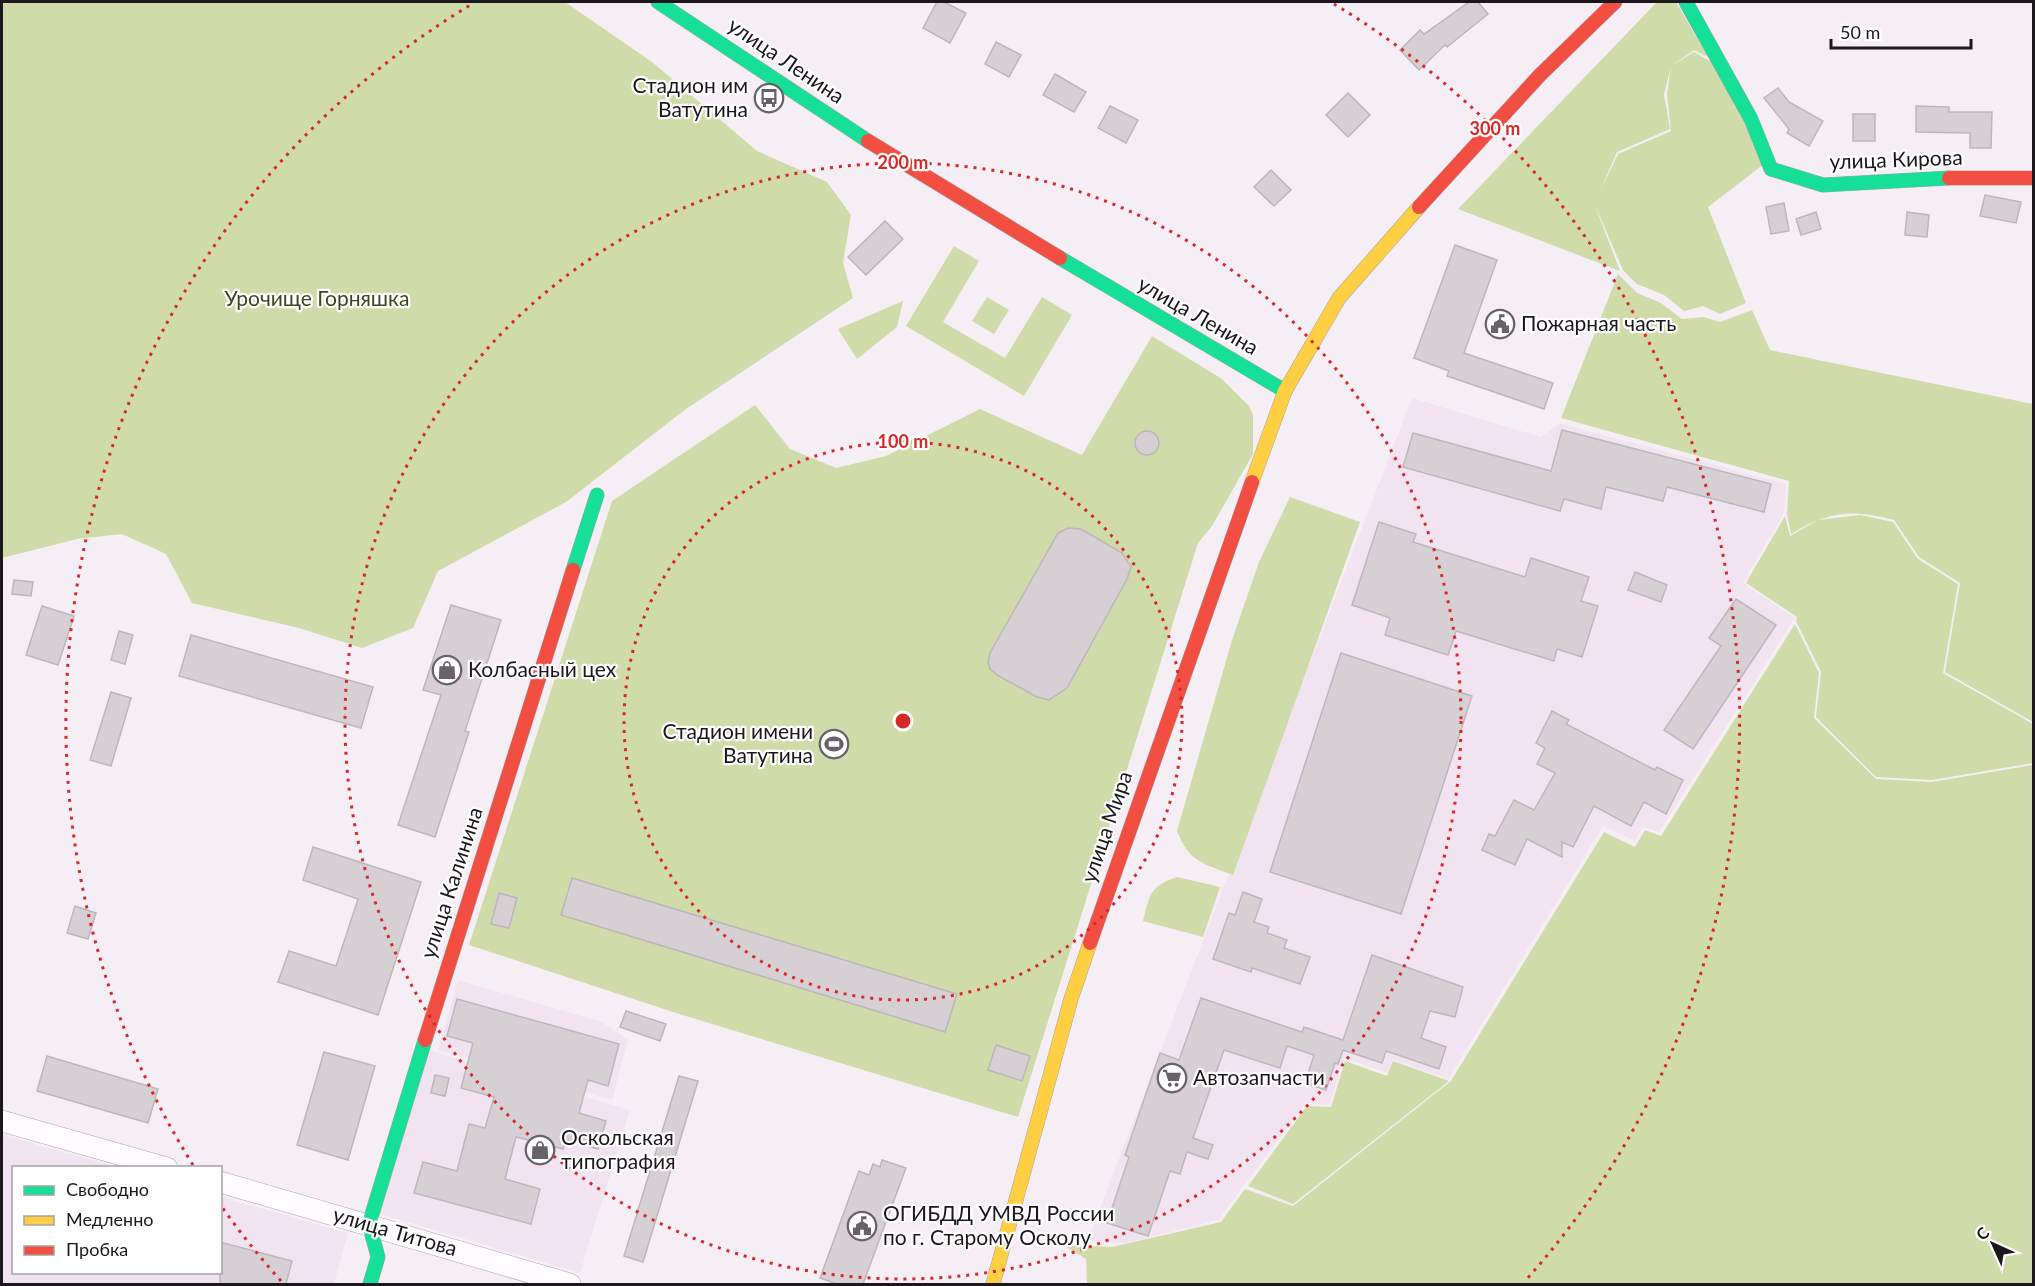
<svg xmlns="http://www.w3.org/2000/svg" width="2035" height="1286" font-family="Lato,sans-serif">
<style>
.built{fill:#f2e3f0}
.green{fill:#d0dbaa;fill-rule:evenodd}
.building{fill:#d6d0d5;stroke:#bdb7bc;stroke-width:1.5}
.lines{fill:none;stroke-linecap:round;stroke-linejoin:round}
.street-casing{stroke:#aba5aa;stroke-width:22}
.fast-casing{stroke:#aba5aa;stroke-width:15}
.slow-casing{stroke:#aba5aa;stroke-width:15}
.jam-casing{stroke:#aba5aa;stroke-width:15}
.street{stroke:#fefcfe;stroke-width:21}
.fast{stroke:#16e098;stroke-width:14}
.slow{stroke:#ffcf43;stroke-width:14}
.jam{stroke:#f24e42;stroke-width:14}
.ring{fill:none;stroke:#d62828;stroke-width:3;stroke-dasharray:3 6}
.labels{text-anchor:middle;stroke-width:4.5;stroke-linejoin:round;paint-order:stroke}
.street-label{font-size:21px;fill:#1c171c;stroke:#fefefe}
.poi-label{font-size:21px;fill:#1c171c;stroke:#fefefe;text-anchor:start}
.park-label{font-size:21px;fill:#3b471e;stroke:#fefefe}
.centre{fill:#d62828;stroke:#fefefe;stroke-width:3}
.ring-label{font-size:18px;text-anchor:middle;font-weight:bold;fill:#d62828;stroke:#fefefe;stroke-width:4.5;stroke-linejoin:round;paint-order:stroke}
</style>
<rect width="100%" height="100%" fill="#f6eef5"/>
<g class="built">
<path d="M1412 398 1541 437 1559 423 1786 484 1784 513 1743 583 1795 618 1659 832 1643 827 1635 841 1603 826 1448 1079 1393 1059 1387 1073 1344 1058 1330 1105 1306 1103 1218 1220 1127 1243 1087 1242Z"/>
<path d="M458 980 602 1022 628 1040 612 1100 438 1050Z"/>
<path d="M422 1048 630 1110 580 1273 374 1212Z"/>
<path d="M2 1135 117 1167 14 1168V1272H220L221 1197 348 1233 334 1284H2Z"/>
</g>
<g class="green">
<path d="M2 2H565L652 62 757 151 827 182 851 215 843 263 853 298 686 409 566 502 438 571 413 628 362 648 299 628 192 603 166 554 122 534 77 539 2 558Z"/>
<path d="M1657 2H1676L1708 57 1694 50 1671 66 1694 52 1710 61 1768 161 1708 207 1746 303 1720 314 1703 306 1684 311 1664 295 1637 284 1623 270 1594 203 1620 271 1458 209ZM1671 67 1667 94 1671 131 1618 154 1600 191 1617 152 1670 129 1664 94Z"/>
<path d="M954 246 979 261 943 322 1005 358 1042 297 1072 315 1024 396 906 326Z"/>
<path d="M1618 274 1637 293 1661 303 1682 319 1704 317 1720 322 1752 310 1770 350 2033 404V722L1945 672 1960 583 1919 557 1894 520C1851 509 1829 511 1791 534L1787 514 1789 481 1561 418Z"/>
<path d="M987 297 1009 310 994 334 972 321Z"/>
<path d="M903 301 897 327 857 359 838 329Z"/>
<path d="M1152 336 1222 379 1249 406 1253 415V454L1212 526 1198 543 1018 1117 676 1013 469 945 612 501 755 405 790 449 836 468 886 456 980 409 1082 455Z"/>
<path d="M1290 497 1360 522 1233 875C1204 864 1189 862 1177 831L1232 640 1259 562Z"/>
<path d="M1860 515 1893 522 1918 559 1958 584 1943 673 2033 724V763L1932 780 1876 777 1816 717 1821 672 1796 621 1797 617 1746 583 1785 516 1790 536 1818 520Z"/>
<path d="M1795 624 1819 673 1814 718 1876 779 1932 782 2033 765V1284H1087L1086 1259 1063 1245 1112 1247 1221 1222 1245 1189 1293 1206 1451 1081 1604 832 1635 847 1645 830 1661 836Z"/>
<path d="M1177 877 1220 887 1203 937 1143 921C1150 894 1150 886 1177 877Z"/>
<path d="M1345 1061 1387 1076 1393 1061 1449 1081 1293 1204 1248 1186 1307 1106 1331 1107Z"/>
</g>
<g class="building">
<path d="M937 2H944L966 13 950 43 923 28Z"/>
<path d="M1469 2H1478L1488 14 1447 47 1445 45 1419 70 1400 50 1420 30 1424 34Z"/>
<path d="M996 42 1021 55 1009 77 985 64Z"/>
<path d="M1055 74 1086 92 1074 112 1043 95Z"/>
<path d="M1778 88 1789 102 1823 121 1809 146 1787 133 1789 129 1764 98Z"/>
<path d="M1348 93 1370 115 1348 137 1326 115Z"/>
<path d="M1110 106 1138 120 1126 143 1098 128Z"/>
<path d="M1916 106 1949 107V112H1992L1991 148H1970V133L1916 132Z"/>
<rect x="1853" y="114" width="22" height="27"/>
<path d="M1271 170 1291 190 1274 206 1254 187Z"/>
<path d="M1985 195 2021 202 2016 223 1980 216Z"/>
<path d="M1784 203 1789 231 1771 234 1766 207Z"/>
<path d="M1816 212 1821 229 1801 235 1796 219Z"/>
<path d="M1907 212 1929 215 1927 237 1905 235Z"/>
<path d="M885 221 903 239 866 275 848 257Z"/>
<path d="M1455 245 1497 260 1464 353 1553 383 1544 409 1447 376 1449 371 1414 358Z"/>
<path d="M1562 430 1771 484 1764 512 1667 487 1663 501 1606 487 1601 509 1564 499 1560 511 1403 467 1413 433 1551 471Z"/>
<circle cx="1147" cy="443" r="12"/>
<path d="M1379 522 1416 534 1413 542 1525 577 1531 558 1589 577 1581 601 1598 606 1582 657 1557 649 1554 661 1456 631 1448 655 1385 635 1390 618 1352 605Z"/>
<path d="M1068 528 1081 529 1122 553 1131 567 1127 579 1067 688 1049 700 1037 697 997 675 990 669 988 662 990 653 1058 533Z"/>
<path d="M1635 572 1667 585 1661 602 1628 590Z"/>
<path d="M14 580 33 582 31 596 12 594Z"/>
<path d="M1736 599 1776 625 1693 749 1664 730 1721 646 1709 638Z"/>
<path d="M451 605 501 620 465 731 469 732 435 837 398 825 441 695 423 690Z"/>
<path d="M42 606 74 616 58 665 26 655Z"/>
<path d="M119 631 133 635 125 664 111 660Z"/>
<path d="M191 635 373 687 361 728 179 676Z"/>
<path d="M1341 653 1472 696 1401 914 1270 872Z"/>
<path d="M111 692 131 698 111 766 90 760Z"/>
<path d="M1552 711 1569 720 1566 724 1655 770 1657 767 1683 780 1666 814 1644 802 1631 826 1594 806 1573 847 1562 842V857L1527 839 1515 865 1482 850 1489 834 1495 836 1514 800 1534 810 1555 773 1537 764 1545 748 1536 743Z"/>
<path d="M313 847 421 882 378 1015 278 982 289 951 336 966 358 899 303 880Z"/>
<path d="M572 878 957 994 945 1032 561 915Z"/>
<path d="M1243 892 1262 899 1254 922 1269 927 1267 933 1287 940 1284 948 1310 957 1300 984 1252 968 1251 972 1213 959 1229 913 1235 915Z"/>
<path d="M499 893 517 898 509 928 491 924Z"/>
<path d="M75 906 96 913 88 939 67 933Z"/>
<path d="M1372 955 1463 987 1455 1017 1430 1011 1421 1038 1446 1047 1439 1069 1386 1051 1382 1063 1343 1050 1338 1064 1335 1063 1326 1090 1305 1083 1314 1055 1287 1046 1280 1068 1224 1050 1193 1138 1213 1145 1208 1159 1187 1152 1180 1174 1170 1171 1148 1236 1107 1223 1129 1157 1125 1155 1160 1053 1179 1060 1201 998 1302 1032 1304 1027 1343 1040Z"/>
<path d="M457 999 619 1044 608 1086 588 1080 579 1113 606 1121 598 1149 566 1140 563 1149 516 1137 505 1179 540 1189 531 1224 414 1193 423 1162 457 1171 469 1124 485 1128 494 1097 461 1088 473 1043 447 1036Z"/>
<path d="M626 1011 666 1024 660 1041 620 1027Z"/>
<path d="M996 1045 1030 1056 1022 1081 988 1070Z"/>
<path d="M324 1052 375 1066 348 1160 297 1145Z"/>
<path d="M47 1056 158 1089 148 1123 37 1091Z"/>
<path d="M435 1075 449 1078 445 1096 431 1093Z"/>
<path d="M679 1076 698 1081 643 1262 624 1256Z"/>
<path d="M882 1160 906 1168 863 1284H837L820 1278 859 1171 869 1175 873 1164 880 1167Z"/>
<path d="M220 1242 292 1261 286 1284H220Z"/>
</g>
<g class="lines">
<g class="street-casing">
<g id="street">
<path d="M2 1121 167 1168"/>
<path d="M220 1182 570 1284"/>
</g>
</g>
<g class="fast-casing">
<g id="fast">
<path d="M658 2 868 141"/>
<path d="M1686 2 1751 119 1771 169 1823 185 1949 178"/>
<path d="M1060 258 1285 391"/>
<path d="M573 570 597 495"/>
<path d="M370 1284 378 1257 369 1224 425 1040"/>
</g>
</g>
<g class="slow-casing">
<g id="slow">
<path d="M1252 482 1285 391 1339 298 1419 207"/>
<path d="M993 1284 1071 999 1090 943"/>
</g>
</g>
<g class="jam-casing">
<g id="jam">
<path d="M868 141 1060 258"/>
<path d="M1949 178H2034"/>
<path d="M1419 207 1540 75 1615 2"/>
<path d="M1090 943 1252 482"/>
<path d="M425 1040 573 570"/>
</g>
</g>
<use href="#street" class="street"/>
<use href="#fast" class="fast"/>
<use href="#slow" class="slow"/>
<use href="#jam" class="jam"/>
</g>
<g class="ring">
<circle cx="903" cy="721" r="279"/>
<circle cx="903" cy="721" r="558"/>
<path d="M281 1281A837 837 0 0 1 222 1207M193 1165A837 837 0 0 1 472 4M1334 4A837 837 0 0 1 1525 1281"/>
</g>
<defs>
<g id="bus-ring" transform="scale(1.5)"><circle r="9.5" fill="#fefefe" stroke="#686268" stroke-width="1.5"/><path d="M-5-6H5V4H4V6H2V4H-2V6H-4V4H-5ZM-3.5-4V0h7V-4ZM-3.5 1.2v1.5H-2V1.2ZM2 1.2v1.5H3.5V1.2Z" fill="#686268"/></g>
<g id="civic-ring" transform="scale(1.5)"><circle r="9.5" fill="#fefefe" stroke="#686268" stroke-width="1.5"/><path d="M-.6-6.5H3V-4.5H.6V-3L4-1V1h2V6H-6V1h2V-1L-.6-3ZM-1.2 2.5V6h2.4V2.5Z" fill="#686268"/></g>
<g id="shop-ring" transform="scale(1.5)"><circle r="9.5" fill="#fefefe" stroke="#686268" stroke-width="1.5"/><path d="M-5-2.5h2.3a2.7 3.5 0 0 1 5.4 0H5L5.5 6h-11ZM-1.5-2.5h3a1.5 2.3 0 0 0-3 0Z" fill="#686268"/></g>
<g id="stadium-ring" transform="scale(1.5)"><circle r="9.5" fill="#fefefe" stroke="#686268" stroke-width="1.5"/><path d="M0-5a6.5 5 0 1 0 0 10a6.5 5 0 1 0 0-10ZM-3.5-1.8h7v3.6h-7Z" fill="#686268"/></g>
<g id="supermarket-ring" transform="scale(1.5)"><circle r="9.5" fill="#fefefe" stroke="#686268" stroke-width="1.5"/><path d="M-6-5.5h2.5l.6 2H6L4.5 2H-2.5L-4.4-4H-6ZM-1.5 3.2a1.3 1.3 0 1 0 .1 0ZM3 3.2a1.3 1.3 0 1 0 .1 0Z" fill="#686268"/></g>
</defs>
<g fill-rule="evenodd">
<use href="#bus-ring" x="769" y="98"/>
<use href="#civic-ring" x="1500" y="324"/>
<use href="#shop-ring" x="447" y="670"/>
<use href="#stadium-ring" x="834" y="744"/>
<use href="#supermarket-ring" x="1172" y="1078"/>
<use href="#shop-ring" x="540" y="1150"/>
<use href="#civic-ring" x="862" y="1226"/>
</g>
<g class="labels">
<g class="street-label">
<text transform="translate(786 61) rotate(34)" y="7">улица Ленина</text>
<text transform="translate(1896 160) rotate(-2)" y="7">улица Кирова</text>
<text transform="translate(1198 316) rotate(30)" y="7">улица Ленина</text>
<text transform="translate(1107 827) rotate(-71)" y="7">улица Мира</text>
<text transform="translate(452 883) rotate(-72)" y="7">улица Калинина</text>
<text transform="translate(395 1232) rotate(16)" y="7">улица Титова</text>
</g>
<g class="poi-label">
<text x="748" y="93" text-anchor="end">Стадион им<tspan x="748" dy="24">Ватутина</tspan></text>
<text x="1521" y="331">Пожарная часть</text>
<text x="468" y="677">Колбасный цех</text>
<text x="813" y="739" text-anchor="end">Стадион имени<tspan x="813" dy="24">Ватутина</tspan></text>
<text x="1193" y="1085">Автозапчасти</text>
<text x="561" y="1145">Оскольская<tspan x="561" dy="24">типография</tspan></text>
<text x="883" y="1221">ОГИБДД УМВД России<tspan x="883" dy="24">по г. Старому Осколу</tspan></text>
</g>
<g class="park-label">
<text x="317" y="306">Урочище Горняшка</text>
</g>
</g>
<circle cx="903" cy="721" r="9" class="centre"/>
<g class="ring-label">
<text x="1495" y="135">300 m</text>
<text x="903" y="169">200 m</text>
<text x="903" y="448">100 m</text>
</g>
<rect width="2035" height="1286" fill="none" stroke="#1c171c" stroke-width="6"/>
<rect x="12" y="1166" width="210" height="108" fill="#fefefe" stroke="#a4a2a4" stroke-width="1.5"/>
<rect x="24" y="1186" width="30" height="9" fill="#16e098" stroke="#a4a2a4" stroke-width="1.5"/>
<text x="66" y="1196" font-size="18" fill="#1c171c">Свободно</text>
<rect x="24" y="1216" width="30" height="9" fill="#ffcf43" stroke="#a4a2a4" stroke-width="1.5"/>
<text x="66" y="1226" font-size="18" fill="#1c171c">Медленно</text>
<rect x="24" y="1246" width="30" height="9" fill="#f24e42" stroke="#a4a2a4" stroke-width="1.5"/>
<text x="66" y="1256" font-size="18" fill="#1c171c">Пробка</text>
<g transform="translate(1993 1244) rotate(315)" stroke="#fefefe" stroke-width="4.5" paint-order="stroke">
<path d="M0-4.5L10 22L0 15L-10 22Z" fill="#1c171c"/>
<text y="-9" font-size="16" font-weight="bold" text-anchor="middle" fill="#1c171c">С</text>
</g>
<path d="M1831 39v9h140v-9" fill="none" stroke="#1c171c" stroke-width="3"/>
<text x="1840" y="39" font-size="18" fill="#1c171c" stroke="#fefefe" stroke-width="4.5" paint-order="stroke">50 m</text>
</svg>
